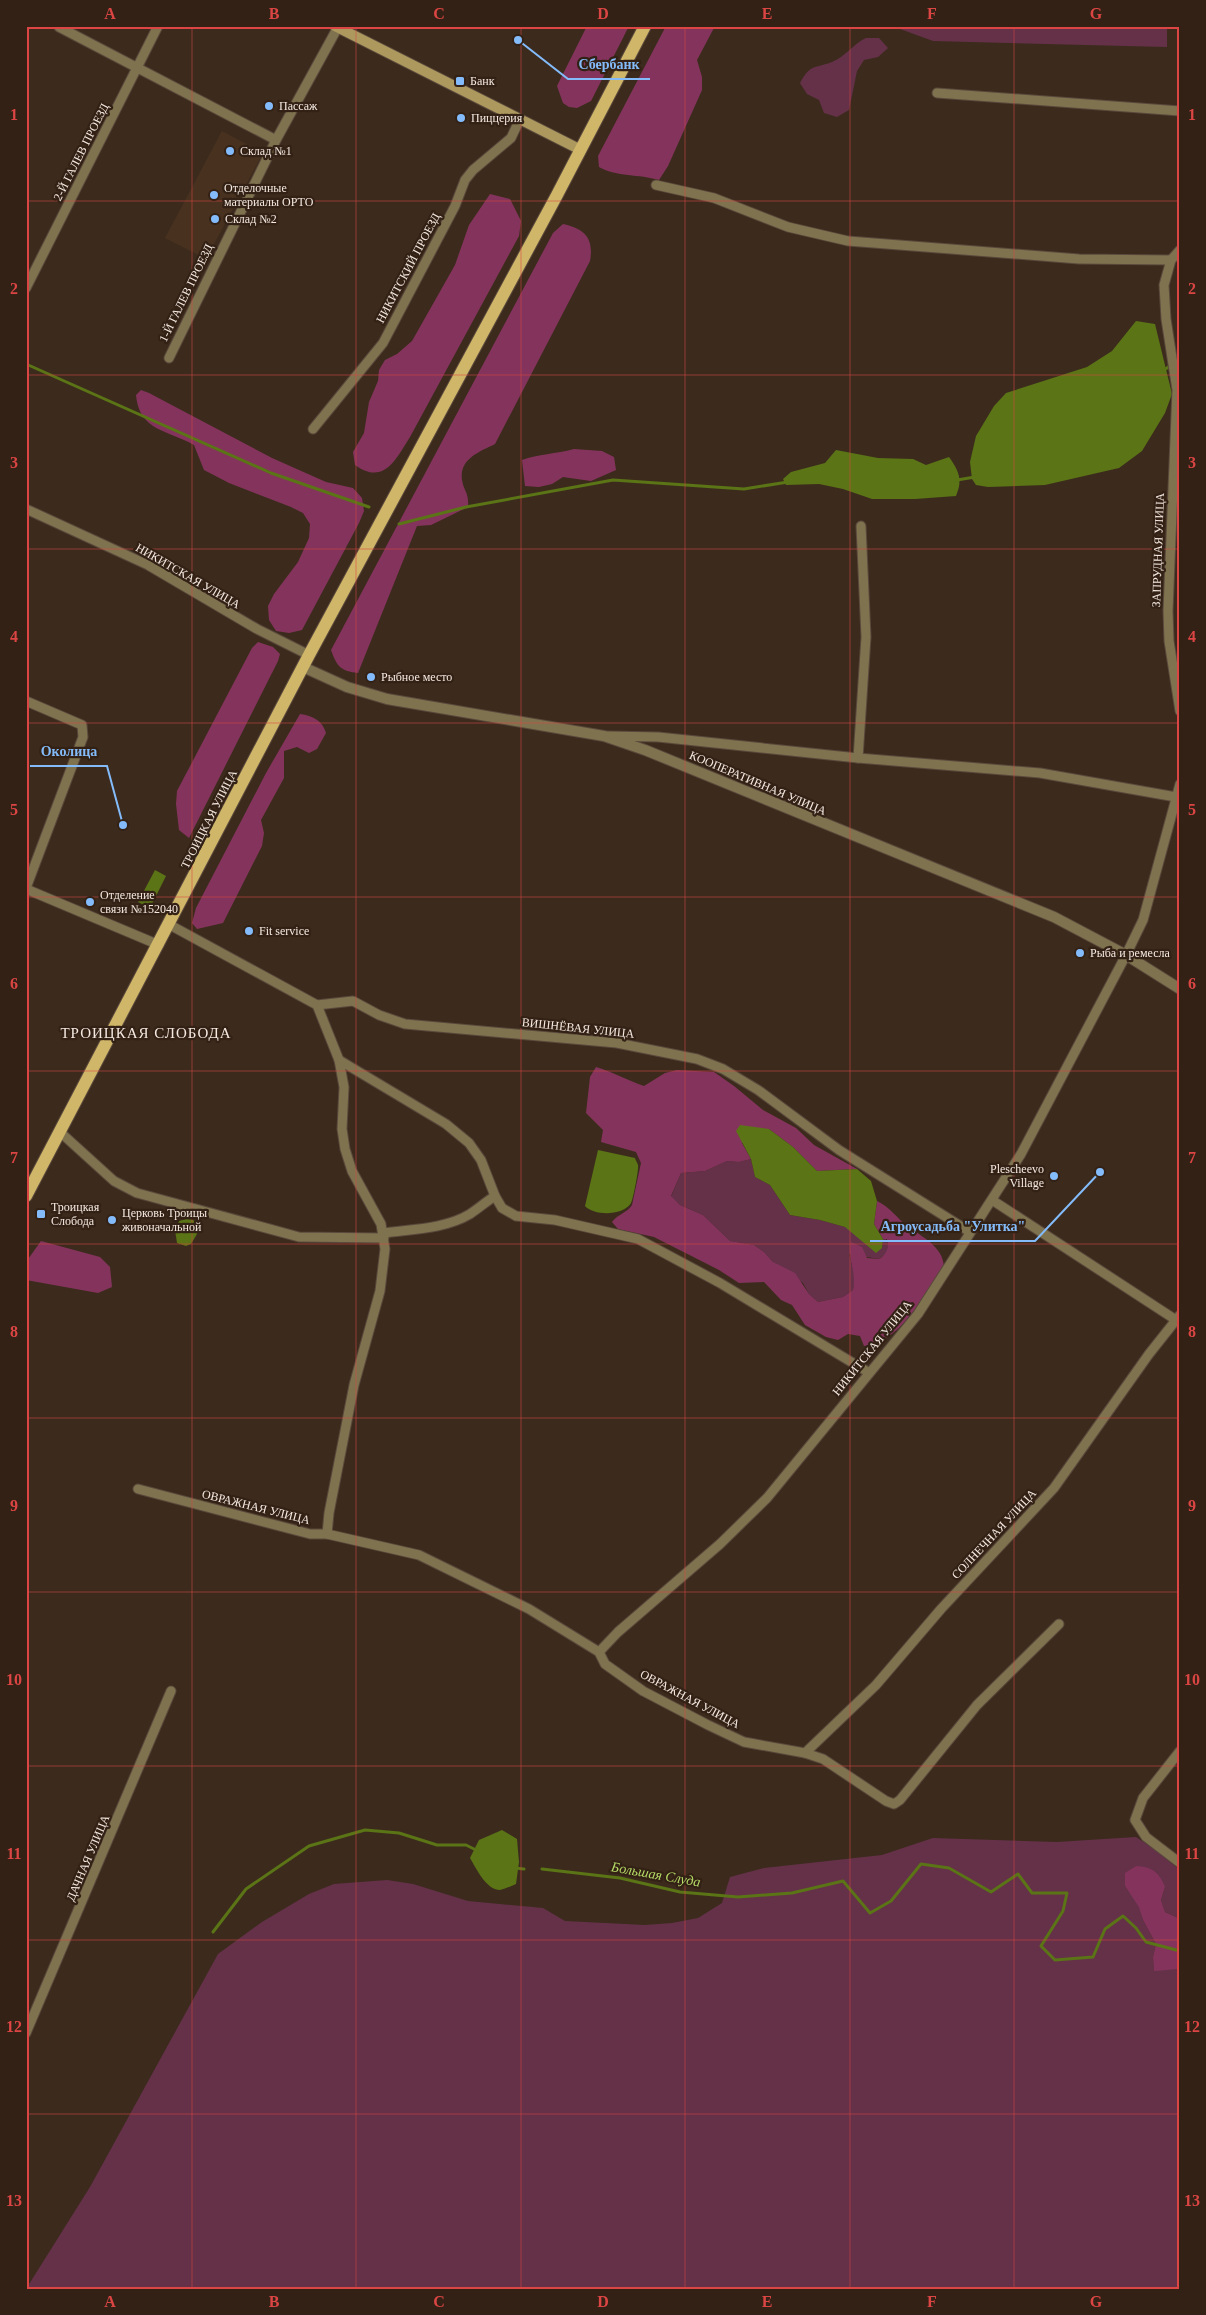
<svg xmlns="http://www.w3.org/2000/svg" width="1206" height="2315" font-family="Georgia,serif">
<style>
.built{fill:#48311f}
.green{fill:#643149}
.forest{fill:#84345c}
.water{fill:#5a7416}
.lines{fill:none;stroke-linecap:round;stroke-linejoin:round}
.stream{stroke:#5a7416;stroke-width:3}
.minor-casing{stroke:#5a493c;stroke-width:11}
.tertiary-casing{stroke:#5a493c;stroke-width:12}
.secondary-casing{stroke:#5a493c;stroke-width:12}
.primary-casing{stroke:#5a493c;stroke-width:14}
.minor{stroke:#7f734f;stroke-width:9}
.tertiary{stroke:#7f734f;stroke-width:10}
.secondary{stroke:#ad995e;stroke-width:10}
.primary{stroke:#d0b668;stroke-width:12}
.grid{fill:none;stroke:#db4544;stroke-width:1;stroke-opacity:0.55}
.poi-dot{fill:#84bcfb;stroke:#322114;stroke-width:2}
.labels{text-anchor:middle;stroke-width:4.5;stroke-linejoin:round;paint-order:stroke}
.poi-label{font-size:12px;fill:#f5e9e1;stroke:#322114;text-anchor:start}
.street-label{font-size:12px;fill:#f5e9e1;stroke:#322114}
.water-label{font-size:14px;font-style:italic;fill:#b5da66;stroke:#322114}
.quarter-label{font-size:15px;letter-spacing:1px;fill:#f5e9e1;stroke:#322114}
.leader{fill:none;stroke:#84bcfb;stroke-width:2}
.callout-dot{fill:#84bcfb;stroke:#322114;stroke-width:2}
.callout-label{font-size:14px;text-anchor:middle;font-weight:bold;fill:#84bcfb;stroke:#322114;stroke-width:4.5;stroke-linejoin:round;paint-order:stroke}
.neatline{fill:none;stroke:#db4544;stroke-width:2}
.grid-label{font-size:16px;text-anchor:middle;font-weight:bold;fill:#db4544}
</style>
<rect width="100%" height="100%" fill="#3c2b1d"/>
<path class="built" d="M222 131 263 153 206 259 165 238Z"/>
<g class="green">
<path d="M892 26H1167V47L933 41Z"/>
<path d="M866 38H879L888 48 878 57 864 60 857 71 849 110 837 117 824 113 819 100 807 94 800 83C811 63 814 69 832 62 845 57 853 44 866 38Z"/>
<path d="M751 1159 755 1177 770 1185 790 1215 820 1220 845 1227 882 1248 883 1239H886L888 1245 887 1253 879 1259 849 1254 855 1278 853 1290 843 1297 818 1302 809 1294 803 1283 773 1262 764 1252 754 1245 730 1241 703 1215 680 1205 671 1197 681 1173 705 1171 727 1161 739 1162Z"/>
<path d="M1136 1837 1154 1849 1180 1870V1921L1178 1918 1165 1912 1161 1900 1165 1887 1136 1866 1125 1874V1886L1140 1907 1143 1920 1156 1944 1153 1957 1154 1970 1180 1969V2289H26L90 2187 218 1954 262 1922 309 1894 334 1884 387 1880 413 1884 468 1901 543 1908 565 1921 645 1925 672 1923 698 1918 722 1903 730 1877 764 1868 882 1855 933 1838 1057 1842Z"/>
</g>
<g class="forest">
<path d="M587 26H629L591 101 577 108 569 107 563 103 557 86Z"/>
<path d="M666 26H715L697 60 702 77V90L668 166 659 180C639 174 617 177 599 167L598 156Z"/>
<path d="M490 194 510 199 521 221 519 236 410 437C396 459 384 486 355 465L353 452 364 433 369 402 378 381 379 370 385 360 397 354 412 341 455 265 469 225Z"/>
<path d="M563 224C585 229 594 238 590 261L495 444C479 452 459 459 462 480 464 492 469 492 468 507L431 525 417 526 358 673C341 671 337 667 331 650L553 233Z"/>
<path d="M141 390 149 393 272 458 326 482 353 488 362 498 364 511 359 523 302 630 289 633 276 631 269 620 268 606 274 594 298 562 309 538 310 524 303 513 291 507 229 483 204 470 194 445C168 430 139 431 136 395Z"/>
<path d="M574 449 602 451 614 457 616 470 591 481 563 477 552 484 539 487 525 486 522 460C538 454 556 454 574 449Z"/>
<path d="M258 642 273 647 280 654 278 661 189 838 179 830 176 804 177 791 252 648Z"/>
<path d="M300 714C313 716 322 720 326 733L317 749 309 753 297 747 284 751V778L261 820 264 833 262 846 223 923 197 929 192 923 196 908 266 773Z"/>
<path d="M596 1067C613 1072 627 1080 644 1086L665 1073 677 1070 714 1072 734 1086 763 1110 796 1128 814 1145 857 1169 817 1171 793 1147 769 1129 742 1143 751 1159 739 1162 727 1161 705 1171 681 1173 671 1196 680 1205 703 1215 730 1241 754 1245 764 1252 773 1262 795 1273 809 1294 818 1302 843 1297 853 1290C857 1271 847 1261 851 1242L862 1247 867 1258 879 1259C887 1254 889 1248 887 1239H883L874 1224 877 1201C890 1207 896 1217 907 1226 922 1237 943 1246 944 1267 924 1295 901 1342 864 1346L860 1336 848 1334 838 1340 826 1337 805 1325 792 1305 781 1300 764 1282 739 1283 719 1270 654 1237 618 1229 612 1222C618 1214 627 1213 632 1205L641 1163 636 1152 601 1142 603 1130 586 1113 590 1077Z"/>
<path d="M41 1241 100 1257 110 1267 112 1287 98 1293 26 1280V1262Z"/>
<path d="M1136 1866C1152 1867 1159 1872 1165 1887L1161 1900 1165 1912 1178 1918 1180 1921V1969L1154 1971 1153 1957 1156 1944 1143 1920 1139 1907 1125 1886V1873Z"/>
</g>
<g class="water">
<path d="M1136 321 1155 324 1172 394 1165 413 1142 451 1119 468 1045 485 988 487 976 485 972 479 970 462 976 436 994 406 1006 393 1087 367 1112 351Z"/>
<path d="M836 450 878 458 913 459 926 465 949 457C959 471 963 480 956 496L915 499H872L843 489 819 484 786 485 783 479 791 472 825 463Z"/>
<path d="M155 870 166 876 150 908 138 902Z"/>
<path d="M740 1125 769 1129 793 1147 817 1171 857 1169 871 1181 877 1201 874 1224 883 1239 882 1248 876 1253 845 1227 820 1220 790 1215 770 1185 755 1177 751 1159 736 1131Z"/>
<path d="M598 1150 635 1158C635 1159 638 1164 638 1165 639 1169 633 1200 631 1203 623 1216 594 1216 585 1206Z"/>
<path d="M187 1219 193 1220 197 1223V1234L191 1244 186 1246 177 1243 175 1230 179 1221Z"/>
<path d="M502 1830 517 1839 519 1862 516 1884C511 1886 505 1889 500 1890 486 1890 476 1868 470 1858L479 1840Z"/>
</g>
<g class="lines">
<g class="stream">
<path d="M26 364 271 473 369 507"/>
<path d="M1164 370 1180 359"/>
<path d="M957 480 975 477"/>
<path d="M399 524 466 507 613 480 744 489 788 482"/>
<path d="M515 1868 524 1869"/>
<path d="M542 1869 620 1878 680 1892 738 1897 792 1893 843 1881 870 1913 891 1901 921 1864 949 1868 991 1892 1018 1874 1032 1893H1067L1063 1911 1041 1946 1055 1960 1093 1957 1105 1929 1123 1916 1136 1928 1146 1942 1180 1951"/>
<path d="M213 1932 246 1889 309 1846 365 1830 399 1833 437 1845H466L478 1851"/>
</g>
<g class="minor-casing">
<g id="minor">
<path d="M59 27 276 140"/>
<path d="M937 93 1180 111"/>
<path d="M656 185 714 198 788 227 848 241 1079 259 1171 260"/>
<path d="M1180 250 1171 260 1164 285 1166 319 1177 390 1168 611 1169 641 1180 711"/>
<path d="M26 288 158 26"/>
<path d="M169 358 276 140 338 27"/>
<path d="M313 429 383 343 455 206 465 180 473 170 511 138 520 119"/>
<path d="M26 509 148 565 257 629 309 655"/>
<path d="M26 701 82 725 83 737 26 888"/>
<path d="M608 736 658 737 858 758 1040 773 1176 797"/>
<path d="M858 758 866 637 861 526"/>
<path d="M26 889 159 945"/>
<path d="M170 925 317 1005 339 1060 344 1087 342 1129 345 1149 352 1171 381 1224 385 1249 380 1291 354 1385 329 1513 327 1534"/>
<path d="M317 1005 353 1001 379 1015 405 1024 617 1043 697 1059 723 1069 758 1090 839 1150 970 1232"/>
<path d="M339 1060 446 1124 469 1143 481 1160 495 1196 502 1208 516 1216 555 1220 638 1239 720 1283 868 1372"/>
<path d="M60 1132 114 1181 137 1193 299 1237 384 1238"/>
<path d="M992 1200 1176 1320"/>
<path d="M384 1233C412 1229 445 1229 470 1214 479 1208 487 1201 495 1196"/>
<path d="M138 1489 310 1534H327L419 1555 529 1609 599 1652 605 1664 643 1691 708 1725 744 1742 805 1753 823 1759 886 1801 894 1804 900 1800 977 1705 1059 1624"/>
<path d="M599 1652 618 1632 720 1544 767 1498 918 1314 1021 1154 1126 955 1143 920 1180 784"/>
<path d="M1180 1751 1143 1798 1135 1820 1146 1837 1180 1863"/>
<path d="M805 1753 876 1685 941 1609 1054 1488 1149 1354 1180 1315"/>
<path d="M26 2033 171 1691"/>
</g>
</g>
<g class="tertiary-casing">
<path id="tertiary" d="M303 667 347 687 387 699 604 736 645 750 1054 917 1126 955 1180 989"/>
</g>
<g class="secondary-casing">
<path id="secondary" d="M335 26 581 150"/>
</g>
<g class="primary-casing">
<path id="primary" d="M26 1196 309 655 557 195 645 26"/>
</g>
<use href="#minor" class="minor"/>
<use href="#tertiary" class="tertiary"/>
<use href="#secondary" class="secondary"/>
<use href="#primary" class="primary"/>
</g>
<path class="grid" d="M192 26V2289M356 26V2289M521 26V2289M685 26V2289M850 26V2289M1014 26V2289M26 201H1180M26 375H1180M26 549H1180M26 723H1180M26 897H1180M26 1071H1180M26 1244H1180M26 1418H1180M26 1592H1180M26 1766H1180M26 1940H1180M26 2114H1180"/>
<g class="poi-dot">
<rect x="455" y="76" width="10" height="10" rx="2.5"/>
<circle cx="269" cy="106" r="5"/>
<circle cx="461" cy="118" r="5"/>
<circle cx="230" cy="151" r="5"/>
<circle cx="214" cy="195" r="5"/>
<circle cx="215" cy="219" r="5"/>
<circle cx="371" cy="677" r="5"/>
<circle cx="90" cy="902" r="5"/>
<circle cx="249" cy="931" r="5"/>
<circle cx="1080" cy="953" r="5"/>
<circle cx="1054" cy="1176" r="5"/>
<rect x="36" y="1209" width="10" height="10" rx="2.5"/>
<circle cx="112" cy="1220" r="5"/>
</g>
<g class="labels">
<g class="poi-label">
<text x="470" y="85">Банк</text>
<text x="279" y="110">Пассаж</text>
<text x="471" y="122">Пиццерия</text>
<text x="240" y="155">Склад №1</text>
<text x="224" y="192">Отделочные<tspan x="224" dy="14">материалы ОРТО</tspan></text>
<text x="225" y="223">Склад №2</text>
<text x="381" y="681">Рыбное место</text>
<text x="100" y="899">Отделение<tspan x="100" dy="14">связи №152040</tspan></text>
<text x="259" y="935">Fit service</text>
<text x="1090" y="957">Рыба и ремесла</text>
<text x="1044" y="1173" text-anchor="end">Plescheevo<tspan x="1044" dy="14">Village</tspan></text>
<text x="51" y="1211">Троицкая<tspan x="51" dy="14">Слобода</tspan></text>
<text x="122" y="1217">Церковь Троицы<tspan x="122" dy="14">живоначальной</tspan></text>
</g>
<g class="street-label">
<text transform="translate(81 152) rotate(-63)" y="4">2-Й ГАЛЕВ ПРОЕЗД</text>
<text transform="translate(408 268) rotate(-62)" y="4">НИКИТСКИЙ ПРОЕЗД</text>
<text transform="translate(186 293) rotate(-64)" y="4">1-Й ГАЛЕВ ПРОЕЗД</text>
<text transform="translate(1158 550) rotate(-88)" y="4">ЗАПРУДНАЯ УЛИЦА</text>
<text transform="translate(188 576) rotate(30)" y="4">НИКИТСКАЯ УЛИЦА</text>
<text transform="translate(758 783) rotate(23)" y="4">КООПЕРАТИВНАЯ УЛИЦА</text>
<text transform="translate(209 819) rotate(-63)" y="4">ТРОИЦКАЯ УЛИЦА</text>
<text transform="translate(578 1028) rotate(6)" y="4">ВИШНЁВАЯ УЛИЦА</text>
<text transform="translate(872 1348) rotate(-51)" y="4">НИКИТСКАЯ УЛИЦА</text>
<text transform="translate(256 1507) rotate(14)" y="4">ОВРАЖНАЯ УЛИЦА</text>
<text transform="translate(994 1534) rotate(-47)" y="4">СОЛНЕЧНАЯ УЛИЦА</text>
<text transform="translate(690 1699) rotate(28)" y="4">ОВРАЖНАЯ УЛИЦА</text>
<text transform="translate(88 1858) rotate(-67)" y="4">ДАЧНАЯ УЛИЦА</text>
</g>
<g class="water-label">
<text transform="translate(656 1874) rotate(10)" y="5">Большая Слуда</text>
</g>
<g class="quarter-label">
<text x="146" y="1038">ТРОИЦКАЯ СЛОБОДА</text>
</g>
</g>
<path class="leader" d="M518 40L568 79H650M123 825L107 766H30M1100 1172L1035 1241H870"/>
<g class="callout-dot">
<circle cx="518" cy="40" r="5"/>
<circle cx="123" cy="825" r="5"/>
<circle cx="1100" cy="1172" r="5"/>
</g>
<g class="callout-label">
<text x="609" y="69">Сбербанк</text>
<text x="69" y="756">Околица</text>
<text x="953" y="1231">Агроусадьба "Улитка"</text>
</g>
<rect width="1206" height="2315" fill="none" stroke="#322114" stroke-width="55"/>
<rect x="28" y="28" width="1150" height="2260" class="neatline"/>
<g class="grid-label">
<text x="110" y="19">A</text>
<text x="274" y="19">B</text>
<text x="439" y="19">C</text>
<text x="603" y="19">D</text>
<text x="767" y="19">E</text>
<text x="932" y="19">F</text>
<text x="1096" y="19">G</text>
<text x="14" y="120">1</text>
<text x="1192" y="120">1</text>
<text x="14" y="294">2</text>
<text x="1192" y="294">2</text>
<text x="14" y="468">3</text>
<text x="1192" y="468">3</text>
<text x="14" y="642">4</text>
<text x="1192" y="642">4</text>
<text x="14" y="815">5</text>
<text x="1192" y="815">5</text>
<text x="14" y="989">6</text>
<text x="1192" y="989">6</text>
<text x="14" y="1163">7</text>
<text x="1192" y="1163">7</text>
<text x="14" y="1337">8</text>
<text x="1192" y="1337">8</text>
<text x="14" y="1511">9</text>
<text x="1192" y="1511">9</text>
<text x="14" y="1685">10</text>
<text x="1192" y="1685">10</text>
<text x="14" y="1859">11</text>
<text x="1192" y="1859">11</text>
<text x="14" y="2032">12</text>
<text x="1192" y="2032">12</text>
<text x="14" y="2206">13</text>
<text x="1192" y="2206">13</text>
<text x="110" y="2307">A</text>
<text x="274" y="2307">B</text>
<text x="439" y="2307">C</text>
<text x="603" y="2307">D</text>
<text x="767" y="2307">E</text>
<text x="932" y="2307">F</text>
<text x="1096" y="2307">G</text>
</g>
</svg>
